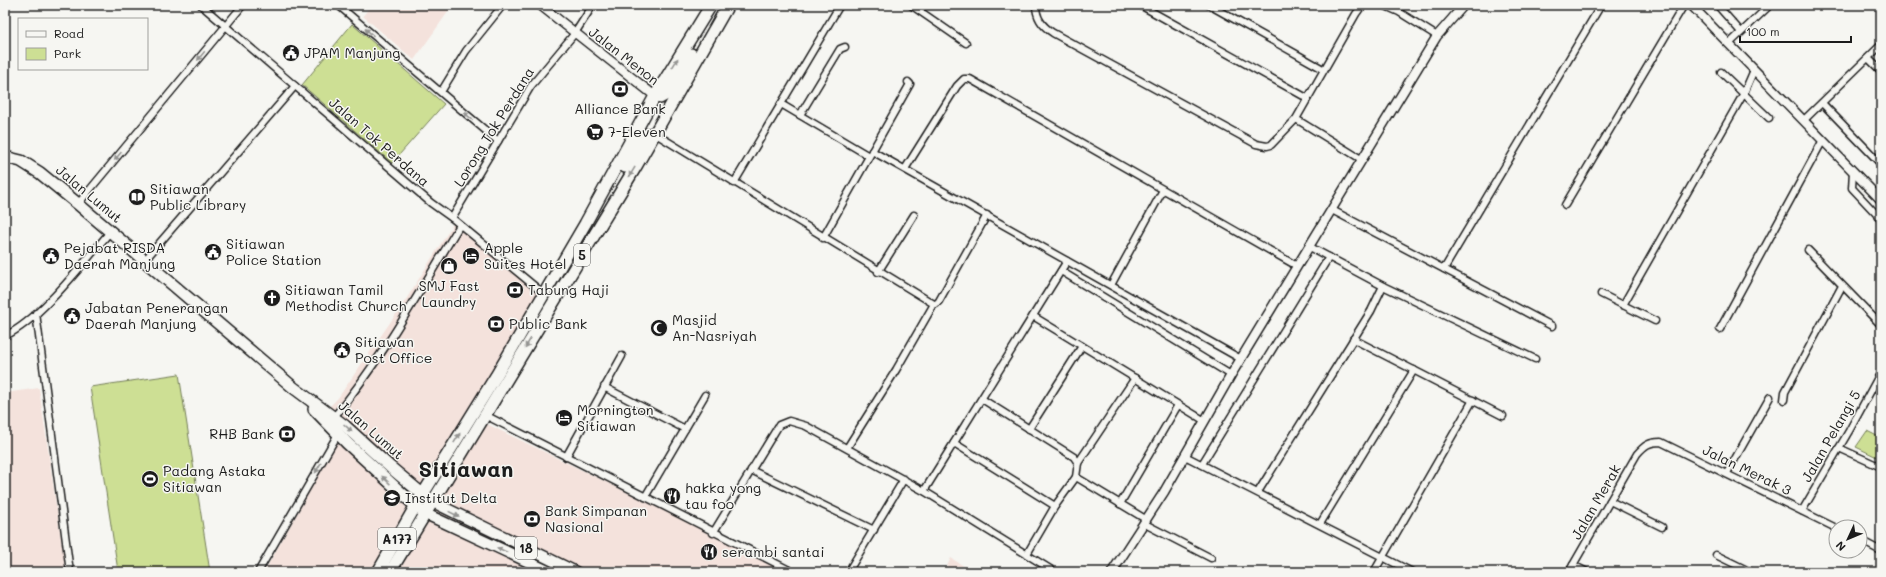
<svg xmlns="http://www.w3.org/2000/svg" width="1886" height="577" font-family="Mali,sans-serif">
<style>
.built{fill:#f4e2dc}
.green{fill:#cddf94;stroke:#747e58}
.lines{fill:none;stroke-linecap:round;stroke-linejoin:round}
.minor-casing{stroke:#1c1c1c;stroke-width:9}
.tertiary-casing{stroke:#1c1c1c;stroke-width:11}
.primary-casing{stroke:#1c1c1c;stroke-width:13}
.trunk-casing{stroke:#1c1c1c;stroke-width:14}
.minor{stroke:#f6f6f2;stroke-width:6}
.tertiary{stroke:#f6f6f2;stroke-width:8}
.primary{stroke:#f6f6f2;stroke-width:10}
.trunk{stroke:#f6f6f2;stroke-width:11}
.oneway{fill:#949492}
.labels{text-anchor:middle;stroke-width:3;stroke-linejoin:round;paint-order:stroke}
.shield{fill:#f6f6f2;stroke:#5d5d5c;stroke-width:1}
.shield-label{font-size:13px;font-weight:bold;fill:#1c1c1c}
.poi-label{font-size:14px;fill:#1c1c1c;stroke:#f6f6f2;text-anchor:start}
.street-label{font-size:14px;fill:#1c1c1c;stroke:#f6f6f2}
.town-label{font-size:22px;font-weight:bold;fill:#1c1c1c;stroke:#f6f6f2}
</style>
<rect width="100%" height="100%" fill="#f6f6f2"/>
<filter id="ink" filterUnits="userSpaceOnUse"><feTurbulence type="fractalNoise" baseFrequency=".025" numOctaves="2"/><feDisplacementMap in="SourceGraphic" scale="8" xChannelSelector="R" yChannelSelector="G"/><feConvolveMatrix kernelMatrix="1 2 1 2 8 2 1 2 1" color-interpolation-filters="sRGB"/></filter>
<g filter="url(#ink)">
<g class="built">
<path d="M371 5H453L414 60 363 16Z"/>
<path d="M453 224 546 300 487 424 791 572H264L338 441 316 420 338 398 407 298Z"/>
<path d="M39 388 66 572H5V393Z"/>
<path d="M951 558 973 572H944Z"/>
</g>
<g class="green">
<path d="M352 24 444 104 392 163 302 85Z"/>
<path d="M179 374 210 572H111L118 571 90 387Z"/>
<path d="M1867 431 1881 438V459L1856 447Z"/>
</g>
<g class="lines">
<g class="minor-casing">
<g id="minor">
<path d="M201 5 431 203 452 218 544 294"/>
<path d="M338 5 498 141"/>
<path d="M911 5 966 43"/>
<path d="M1036 5C1036 18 1042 26 1053 33L1256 144 1267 146 1271 145 1296 119 1356 14 1361 7 1365 5"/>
<path d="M1140 5 1307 98"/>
<path d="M1209 5 1323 69"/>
<path d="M1383 5 1399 12 1437 36"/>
<path d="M1717 5 1741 32"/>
<path d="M1729 44 1770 5"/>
<path d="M1868 58 1881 71"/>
<path d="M1721 72 1769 118"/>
<path d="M441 92 466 51 503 5"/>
<path d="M1822 103 1881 164"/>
<path d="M781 104 869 156"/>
<path d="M800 115 840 49 845 47"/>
<path d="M1296 119 1361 159"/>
<path d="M1804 120 1881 45"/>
<path d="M654 133 934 304"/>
<path d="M872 151 1241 359"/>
<path d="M905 169 957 86 964 79H970L1297 266"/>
<path d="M1853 171 1852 188 1881 219"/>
<path d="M734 183 840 5"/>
<path d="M78 204 243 5"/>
<path d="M1565 205 1684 5"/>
<path d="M1332 210 1552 326"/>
<path d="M452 218 531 86 575 33 593 5"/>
<path d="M823 238 910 84 908 82"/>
<path d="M1310 247 1383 286 1535 359"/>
<path d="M1808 250 1881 325"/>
<path d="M144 261 295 86"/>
<path d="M1444 269 1601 5"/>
<path d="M1061 271 1231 375"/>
<path d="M878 272 914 215"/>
<path d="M1111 285 1163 190"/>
<path d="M1601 294 1655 321"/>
<path d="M1623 305 1744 93 1754 70"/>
<path d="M36 313 70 572"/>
<path d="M1033 316 1205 421"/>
<path d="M1720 329 1823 140"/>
<path d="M5 336C40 320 84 262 110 232"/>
<path d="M1353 339 1503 416"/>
<path d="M604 387 685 429"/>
<path d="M982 399 1074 457 1078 463"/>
<path d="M1784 400 1785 392 1842 286"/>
<path d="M485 415 793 572"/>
<path d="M334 417C383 358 420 290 460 225"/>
<path d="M1029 429 1082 346"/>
<path d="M954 443 1055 506"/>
<path d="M847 448 896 370 934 304H936L939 301 987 215"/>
<path d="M1839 448 1881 467"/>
<path d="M1185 456 1412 572"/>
<path d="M566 457 622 356"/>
<path d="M1202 464 1329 257"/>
<path d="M751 470 874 530"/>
<path d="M1727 473 1770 397"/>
<path d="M1076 477 1147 520"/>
<path d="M924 491 1067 261"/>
<path d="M1258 492 1371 311 1383 286"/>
<path d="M645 497 705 395"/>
<path d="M1610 501 1662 527"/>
<path d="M1120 504 1178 405"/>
<path d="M1802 511 1849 431 1881 372"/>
<path d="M1145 524 1211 558"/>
<path d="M1320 524 1414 370"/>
<path d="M713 533 779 425 789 421 806 426 924 491 1055 572"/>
<path d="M1860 540 1881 551"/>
<path d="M1027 554 1055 506 1076 477 1078 463 1135 378"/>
<path d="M1716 555 1751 572"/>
<path d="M1573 565 1587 572"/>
<path d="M258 572 338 434"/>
<path d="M848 572 904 479"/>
<path d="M1374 572 1473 400"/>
<path d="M1569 572 1637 454C1645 445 1649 442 1661 442L1836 528"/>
</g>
</g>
<g class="tertiary-casing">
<g id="tertiary">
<path d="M540 5 655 96"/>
<path d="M1691 5 1881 200"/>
<path d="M1112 572 1164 492 1231 375 1437 36 1464 5"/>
</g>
</g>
<g class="primary-casing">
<g id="primary">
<path d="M433 502 576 572"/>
<path d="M426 514 550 572"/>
</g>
</g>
<g class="trunk-casing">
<g id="trunk">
<path d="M655 96 660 98 667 94 691 54"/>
<path d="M5 157 21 161 40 173 78 204 294 388 345 426 390 467 427 498"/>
<path d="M625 167 641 139 645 135 654 133"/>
<path d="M314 409 347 443 420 510"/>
<path d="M378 572 415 507 496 376 585 224 655 96 711 5"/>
<path d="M390 572 635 168 728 5"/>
</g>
</g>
<use href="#minor" class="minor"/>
<use href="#tertiary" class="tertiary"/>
<use href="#primary" class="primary"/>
<use href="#trunk" class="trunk"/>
</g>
<defs><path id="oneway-solid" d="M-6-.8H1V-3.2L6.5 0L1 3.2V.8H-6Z"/></defs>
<g class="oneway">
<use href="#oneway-solid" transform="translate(369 32) rotate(-140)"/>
<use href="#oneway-solid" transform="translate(201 56) rotate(129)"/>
<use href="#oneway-solid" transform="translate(675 63) rotate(-59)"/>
<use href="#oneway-solid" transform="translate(468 116) rotate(-140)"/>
<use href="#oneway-solid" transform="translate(118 156) rotate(130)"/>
<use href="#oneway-solid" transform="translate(632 172) rotate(121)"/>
<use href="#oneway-solid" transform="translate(528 343) rotate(121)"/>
<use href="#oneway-solid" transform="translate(348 428) rotate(42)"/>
<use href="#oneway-solid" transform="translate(457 438) rotate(-58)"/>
<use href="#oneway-solid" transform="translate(318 468) rotate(120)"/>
<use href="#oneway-solid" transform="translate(386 480) rotate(-137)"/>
<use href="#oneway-solid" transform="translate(454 514) rotate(26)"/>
<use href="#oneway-solid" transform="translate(502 550) rotate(-156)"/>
</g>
</g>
<defs>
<g id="civic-disc" transform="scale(0.9)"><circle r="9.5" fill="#1c1c1c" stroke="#f6f6f2"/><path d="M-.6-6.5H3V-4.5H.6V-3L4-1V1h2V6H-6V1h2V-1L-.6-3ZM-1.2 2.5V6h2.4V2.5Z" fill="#fff"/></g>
<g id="bank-disc" transform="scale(0.9)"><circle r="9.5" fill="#1c1c1c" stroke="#f6f6f2"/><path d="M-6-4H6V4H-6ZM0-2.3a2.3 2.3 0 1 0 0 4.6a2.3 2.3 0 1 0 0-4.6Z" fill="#fff"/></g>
<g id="supermarket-disc" transform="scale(0.9)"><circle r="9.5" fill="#1c1c1c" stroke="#f6f6f2"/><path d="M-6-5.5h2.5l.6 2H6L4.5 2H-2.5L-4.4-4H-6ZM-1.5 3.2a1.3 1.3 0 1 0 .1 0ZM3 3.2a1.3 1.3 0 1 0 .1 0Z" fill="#fff"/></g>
<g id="library-disc" transform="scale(0.9)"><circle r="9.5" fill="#1c1c1c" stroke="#f6f6f2"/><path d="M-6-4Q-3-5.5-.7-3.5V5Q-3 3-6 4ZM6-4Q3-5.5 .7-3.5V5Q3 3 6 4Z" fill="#fff"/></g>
<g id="hotel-disc" transform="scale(0.9)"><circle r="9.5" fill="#1c1c1c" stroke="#f6f6f2"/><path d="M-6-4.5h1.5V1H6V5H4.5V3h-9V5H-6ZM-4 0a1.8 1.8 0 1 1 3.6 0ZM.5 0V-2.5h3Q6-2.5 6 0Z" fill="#fff"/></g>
<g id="shop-disc" transform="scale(0.9)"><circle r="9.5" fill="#1c1c1c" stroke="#f6f6f2"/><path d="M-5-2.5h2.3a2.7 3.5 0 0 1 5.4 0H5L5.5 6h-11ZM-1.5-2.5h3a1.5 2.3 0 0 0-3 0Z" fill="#fff"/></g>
<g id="church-disc" transform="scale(0.9)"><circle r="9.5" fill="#1c1c1c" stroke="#f6f6f2"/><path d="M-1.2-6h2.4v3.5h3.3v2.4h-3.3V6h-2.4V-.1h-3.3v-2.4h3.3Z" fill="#fff"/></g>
<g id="mosque-disc" transform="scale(0.9)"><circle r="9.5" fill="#1c1c1c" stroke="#f6f6f2"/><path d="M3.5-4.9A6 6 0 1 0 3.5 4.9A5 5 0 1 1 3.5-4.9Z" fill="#fff"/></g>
<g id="stadium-disc" transform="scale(0.9)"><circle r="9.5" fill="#1c1c1c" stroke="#f6f6f2"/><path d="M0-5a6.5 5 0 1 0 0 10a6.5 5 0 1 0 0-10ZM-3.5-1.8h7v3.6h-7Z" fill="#fff"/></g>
<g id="restaurant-disc" transform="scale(0.9)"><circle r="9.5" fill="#1c1c1c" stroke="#f6f6f2"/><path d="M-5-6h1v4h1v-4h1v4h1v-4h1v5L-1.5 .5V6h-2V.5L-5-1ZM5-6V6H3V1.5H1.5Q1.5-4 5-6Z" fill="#fff"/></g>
<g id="university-disc" transform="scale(0.9)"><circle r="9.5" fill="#1c1c1c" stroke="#f6f6f2"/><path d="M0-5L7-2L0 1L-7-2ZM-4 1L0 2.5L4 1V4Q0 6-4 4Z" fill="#fff"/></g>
</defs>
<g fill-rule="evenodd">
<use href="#civic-disc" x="291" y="53"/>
<use href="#bank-disc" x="620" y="89"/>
<use href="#supermarket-disc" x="595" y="132"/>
<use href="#library-disc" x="137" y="197"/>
<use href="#civic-disc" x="213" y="252"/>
<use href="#civic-disc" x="51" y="256"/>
<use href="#hotel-disc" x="471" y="256"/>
<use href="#shop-disc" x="449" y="266"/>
<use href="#bank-disc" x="515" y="290"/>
<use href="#church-disc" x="272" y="298"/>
<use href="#civic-disc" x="72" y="316"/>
<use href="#bank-disc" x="496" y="324"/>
<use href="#mosque-disc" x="659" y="328"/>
<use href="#civic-disc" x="342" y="350"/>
<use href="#hotel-disc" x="564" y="418"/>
<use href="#bank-disc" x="287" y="434"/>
<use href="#stadium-disc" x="150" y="479"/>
<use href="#restaurant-disc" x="672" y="496"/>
<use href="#university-disc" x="392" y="498"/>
<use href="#bank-disc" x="532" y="519"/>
<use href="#restaurant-disc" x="709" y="552"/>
</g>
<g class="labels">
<g class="shield">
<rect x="574" y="244" width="16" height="22" rx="3"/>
<rect x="378" y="528" width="38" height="22" rx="3"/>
<rect x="515" y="537" width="22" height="22" rx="3"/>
</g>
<g class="shield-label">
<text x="582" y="260">5</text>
<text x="397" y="544">A177</text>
<text x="526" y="553">18</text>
</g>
<g class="poi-label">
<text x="304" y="58">JPAM Manjung</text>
<text x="620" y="114" text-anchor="middle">Alliance Bank</text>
<text x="608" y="137">7-Eleven</text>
<text x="150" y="194">Sitiawan<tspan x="150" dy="16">Public Library</tspan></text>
<text x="226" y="249">Sitiawan<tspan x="226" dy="16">Police Station</tspan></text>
<text x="64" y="253">Pejabat RISDA<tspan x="64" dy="16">Daerah Manjung</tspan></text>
<text x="484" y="253">Apple<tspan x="484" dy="16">Suites Hotel</tspan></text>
<text x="449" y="291" text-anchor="middle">SMJ Fast<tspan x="449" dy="16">Laundry</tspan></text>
<text x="285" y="295">Sitiawan Tamil<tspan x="285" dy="16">Methodist Church</tspan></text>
<text x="528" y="295">Tabung Haji</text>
<text x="85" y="313">Jabatan Penerangan<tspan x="85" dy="16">Daerah Manjung</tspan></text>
<text x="672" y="325">Masjid<tspan x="672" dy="16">An-Nasriyah</tspan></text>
<text x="509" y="329">Public Bank</text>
<text x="355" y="347">Sitiawan<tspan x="355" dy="16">Post Office</tspan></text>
<text x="577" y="415">Mornington<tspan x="577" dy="16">Sitiawan</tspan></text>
<text x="274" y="439" text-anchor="end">RHB Bank</text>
<text x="163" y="476">Padang Astaka<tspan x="163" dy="16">Sitiawan</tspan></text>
<text x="685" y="493">hakka yong<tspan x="685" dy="16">tau foo</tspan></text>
<text x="405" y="503">Institut Delta</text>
<text x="545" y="516">Bank Simpanan<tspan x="545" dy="16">Nasional</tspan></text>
<text x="722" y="557">serambi santai</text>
</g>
<g class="street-label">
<text transform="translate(624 56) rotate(38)" y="5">Jalan Menon</text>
<text transform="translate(494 127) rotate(-58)" y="5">Lorong Tok Perdana</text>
<text transform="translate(379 142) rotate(41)" y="5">Jalan Tok Perdana</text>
<text transform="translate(89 194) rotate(40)" y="5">Jalan Lumut</text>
<text transform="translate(371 430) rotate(41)" y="5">Jalan Lumut</text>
<text transform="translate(1831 436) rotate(-60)" y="5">Jalan Pelangi 5</text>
<text transform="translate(1747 470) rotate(26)" y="5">Jalan Merak 3</text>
<text transform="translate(1596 502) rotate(-60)" y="5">Jalan Merak</text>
</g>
<g class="town-label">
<text x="466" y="477">Sitiawan</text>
</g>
</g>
<rect width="1886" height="577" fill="none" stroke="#f6f6f2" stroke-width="20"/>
<rect x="10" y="10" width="1866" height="557" fill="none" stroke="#1c1c1c" stroke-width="1.5" filter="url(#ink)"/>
<rect x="18" y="18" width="130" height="52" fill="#f6f6f2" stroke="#9f9f9c"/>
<rect x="26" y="31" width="20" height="6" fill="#f6f6f2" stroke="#9f9f9c"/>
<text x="54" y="38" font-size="12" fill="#1c1c1c">Road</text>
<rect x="26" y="48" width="20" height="12" fill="#cddf94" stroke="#9f9f9c"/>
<text x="54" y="58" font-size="12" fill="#1c1c1c">Park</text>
<g transform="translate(1848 539) rotate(226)"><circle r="19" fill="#f6f6f2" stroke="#9f9f9c"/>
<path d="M0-3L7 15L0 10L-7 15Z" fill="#1c1c1c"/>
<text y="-6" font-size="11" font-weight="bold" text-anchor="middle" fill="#1c1c1c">N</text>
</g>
<path d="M1740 36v6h111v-6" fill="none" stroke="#1c1c1c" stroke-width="2"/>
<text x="1746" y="36" font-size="12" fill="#1c1c1c" stroke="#f6f6f2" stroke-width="3" paint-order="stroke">100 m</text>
</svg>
